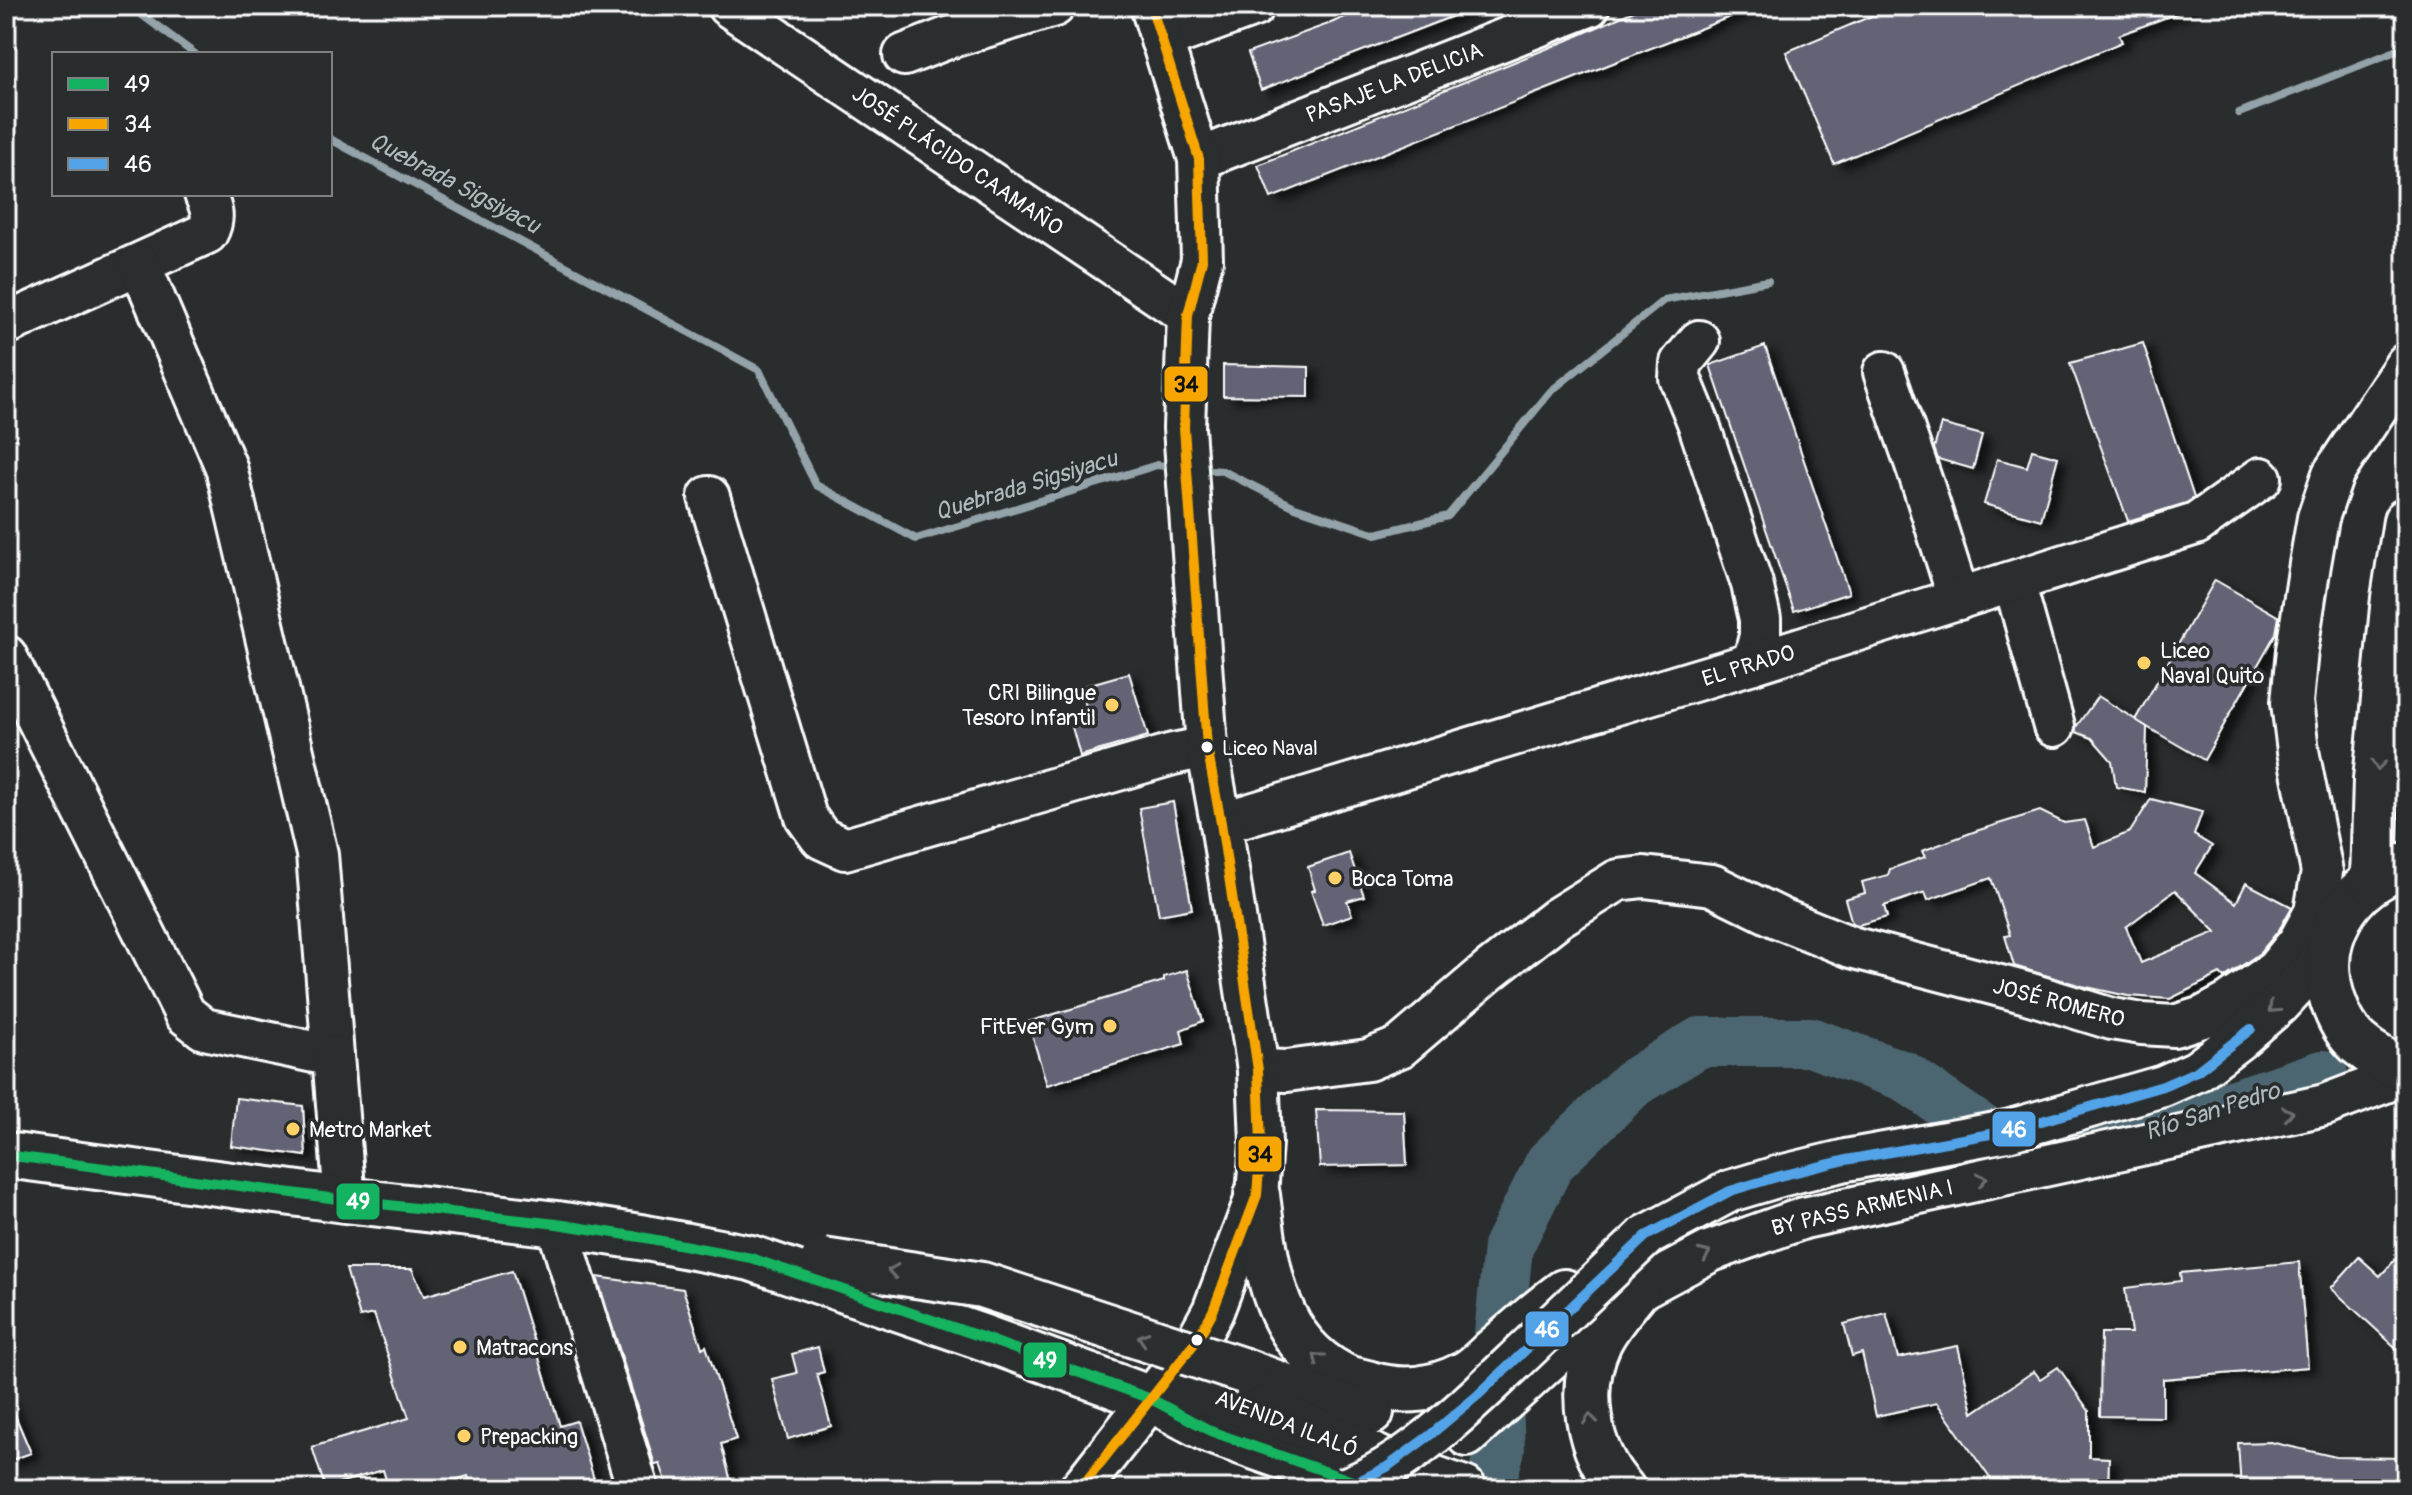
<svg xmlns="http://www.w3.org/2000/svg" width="2412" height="1495" font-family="Pangolin,sans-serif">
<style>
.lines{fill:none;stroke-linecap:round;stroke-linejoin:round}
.stream{stroke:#93a3a9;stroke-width:8}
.river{stroke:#4b666f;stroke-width:50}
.building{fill:#626375;stroke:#fff;stroke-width:2;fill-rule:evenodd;filter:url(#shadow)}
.minor-casing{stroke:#fff;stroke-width:46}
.major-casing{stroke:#fff;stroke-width:50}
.minor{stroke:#2a2d2e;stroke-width:40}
.major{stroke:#2a2d2e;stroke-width:44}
.minor-bridge-casing{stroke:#fff;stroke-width:46;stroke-linecap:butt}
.major-bridge-casing{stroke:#fff;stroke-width:50;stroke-linecap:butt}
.minor-bridge{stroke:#2a2d2e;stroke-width:40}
.major-bridge{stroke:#2a2d2e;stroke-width:44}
.bus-1-casing{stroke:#2a2d2e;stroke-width:16}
.bus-2-casing{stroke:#2a2d2e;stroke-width:16}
.bus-3-casing{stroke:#2a2d2e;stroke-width:16}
.bus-1{stroke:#13b361;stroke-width:10}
.bus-2{stroke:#f7a600;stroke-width:10}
.bus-3{stroke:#53a3e8;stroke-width:10}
.oneway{stroke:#6a6c6d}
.poi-dot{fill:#ffd166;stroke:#2a2d2e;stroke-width:3}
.bus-dot{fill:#fff;stroke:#2a2d2e;stroke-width:3}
.labels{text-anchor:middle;stroke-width:7;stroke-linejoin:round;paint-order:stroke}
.bus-label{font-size:20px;fill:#fff;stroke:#2a2d2e;text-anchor:start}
.street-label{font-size:22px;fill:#fff;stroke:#2a2d2e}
.poi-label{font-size:22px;fill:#fff;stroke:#2a2d2e;text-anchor:start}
.water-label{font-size:24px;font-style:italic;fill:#aebabe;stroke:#2a2d2e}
.line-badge{stroke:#2a2d2e;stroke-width:3}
.badge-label{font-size:22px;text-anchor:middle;font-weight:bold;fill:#fff}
.pale-badge-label{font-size:22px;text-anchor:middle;font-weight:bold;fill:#111}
</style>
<defs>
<filter id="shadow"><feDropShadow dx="9" dy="5" stdDeviation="4" flood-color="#0009"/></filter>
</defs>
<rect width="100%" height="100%" fill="#2a2d2e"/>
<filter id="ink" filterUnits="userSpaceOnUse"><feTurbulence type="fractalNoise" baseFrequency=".0125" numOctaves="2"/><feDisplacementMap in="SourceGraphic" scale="16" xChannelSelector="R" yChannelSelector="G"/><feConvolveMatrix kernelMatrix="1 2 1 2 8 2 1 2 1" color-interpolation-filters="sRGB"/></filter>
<g filter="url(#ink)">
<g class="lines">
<g class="stream">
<path d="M130 6 195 54"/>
<path d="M2239 113 2406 47"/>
<path d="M330 139 759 370 816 485 916 539 1157 465 1174 467"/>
<path d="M1196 469 1223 471 1295 507 1376 534 1448 516 1551 391 1664 300 1768 281"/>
</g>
<path class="river" d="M1489 1489 1500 1449 1496 1363 1508 1247 1550 1163 1632 1084 1700 1042H1810L1904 1076 2009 1148 2140 1135 2323 1075"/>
</g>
<g class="building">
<path d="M1369 6H1474V8L1261 90 1248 53 1331 23Z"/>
<path d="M1645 6 1755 7 1271 198 1258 165 1566 41Z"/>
<path d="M1895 6H2190L2191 8 2119 35 2122 42 1834 164 1786 52Z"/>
<path d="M2143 343 2194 498 2186 503 2128 521 2070 363Z"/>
<path d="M1765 346 1849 593 1794 611 1710 365Z"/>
<path d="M1223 365 1309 367V397L1223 396Z"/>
<path d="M1941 424 1982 435 1973 469 1938 459 1934 448Z"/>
<path d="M2032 450 2058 457 2041 520 1984 504 1997 459 2027 467Z"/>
<path d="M2215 580 2279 617 2276 633 2204 760 2135 720Z"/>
<path d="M1129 673 1148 736 1080 756 1072 727 1091 722 1080 687Z"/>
<path d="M2098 696 2147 727 2145 792 2116 787 2112 761 2092 738 2076 732V727Z"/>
<path d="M2151 799 2202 812 2194 835 2212 846 2195 873 2236 903 2246 883 2292 907 2279 930 2260 953 2224 978 2220 974 2170 999 2128 996 2082 986 2014 966 2005 936 2010 935 1991 878 1928 900 1925 892 1884 906 1887 917 1858 925 1852 923 1845 899 1865 893 1862 882 1888 875 1890 869 1925 857 1922 851 1976 831 2040 811 2064 823 2085 820 2094 847 2130 832ZM2175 890 2216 932 2141 963 2126 927Z"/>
<path d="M1173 802 1192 909 1159 915 1139 808Z"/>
<path d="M1349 853 1364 896 1347 901 1352 915 1323 925 1311 891 1315 890 1308 867Z"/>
<path d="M1187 970 1203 1021 1181 1030 1184 1044 1047 1085 1028 1022 1164 981V977Z"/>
<path d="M236 1098 303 1106 306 1156 231 1146Z"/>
<path d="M1316 1110 1404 1111 1407 1165 1320 1167Z"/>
<path d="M2406 1248V1357L2331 1288 2359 1257 2380 1276Z"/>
<path d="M2299 1262 2308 1367 2163 1379V1417L2100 1416 2101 1333H2131L2125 1288 2181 1281 2180 1273Z"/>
<path d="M346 1269H412L424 1296 512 1271 560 1426 576 1421 597 1489H472L468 1476 425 1489H389L383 1470 325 1487 312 1447 409 1418 374 1314 360 1317Z"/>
<path d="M597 1277 683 1289 702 1348 706 1346 736 1439 721 1444 733 1489H669L660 1464 655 1465Z"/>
<path d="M1886 1313 1898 1358 1958 1346 1973 1413 2034 1371 2040 1379 2058 1367 2089 1411V1457L2109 1458 2108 1489H2021L1992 1481 1937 1403 1876 1416 1862 1353 1852 1356 1844 1324Z"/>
<path d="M818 1347 824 1372 817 1374 831 1426 788 1439 772 1379 797 1373 792 1354Z"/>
<path d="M6 1394 31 1453 6 1462Z"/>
<path d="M2270 1442 2336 1457 2406 1458V1489H2241L2238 1443Z"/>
</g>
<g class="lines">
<g class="minor-casing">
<g id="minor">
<path d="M728 6 1188 315"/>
<path d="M1161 40 1254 6"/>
<path d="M904 55 945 39 1054 6"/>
<path d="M1199 159 1589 6"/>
<path d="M6 324 207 233C215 218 212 210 205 194"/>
<path d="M1699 341 1681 363 1680 378 1698 422 1752 584 1760 619V636L1753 663"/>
<path d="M1884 372 1924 488 1959 599"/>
<path d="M709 497 806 817 821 838 845 849 1173 754 1207 747"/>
<path d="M2014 582 2054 726"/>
<path d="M6 656 185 1014 204 1029 333 1056 317 854 226 467 140 265"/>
<path d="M1221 823 1753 663 2196 524 2261 478"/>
<path d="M333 1056 345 1200"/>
<path d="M1258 1070 1287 1071 1368 1060 1400 1047 1489 971 1557 918 1618 880 1644 877 1712 885 1779 918 1851 947 2027 993 2112 1019 2142 1024 2174 1026 2203 1017 2229 1003 2276 970 2298 943 2315 912 2322 872 2298 751 2292 702 2297 650 2310 564 2318 518 2333 474 2406 364"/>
<path d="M557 1224 638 1489"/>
<path d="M1646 1236 1730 1191 1780 1176 1846 1160 2007 1131 2163 1086 2197 1071 2239 1039 2278 1005 2320 960"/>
<path d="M1467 1436 1598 1316 1636 1291 1711 1251 1804 1218 2325 1105 2406 1074"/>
<path d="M1080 1489 1197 1340 1213 1311 1257 1195 1261 1143 1258 1070 1221 823 1207 747 1184 428 1188 315 1202 260 1199 159 1151 6"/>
</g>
</g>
<g class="major-casing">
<g id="major">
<path d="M2406 865C2346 886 2313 939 2333 1001 2338 1016 2346 1032 2358 1043 2373 1056 2388 1064 2406 1070"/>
<path d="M2373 880 2376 780 2394 598 2406 521"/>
<path d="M6 1155 345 1200 557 1224 646 1238 751 1258 982 1337 1151 1399 1213 1432 1375 1489"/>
<path d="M1257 1195C1266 1264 1272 1339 1341 1375 1350 1380 1361 1381 1370 1384 1403 1394 1435 1390 1465 1374 1475 1369 1484 1359 1493 1351 1517 1331 1539 1310 1564 1292"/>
<path d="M1244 1371 1330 1403 1371 1412"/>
<path d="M1151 1399 1203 1392 1319 1431 1379 1459 1464 1489"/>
<path d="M1622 1489C1587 1451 1577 1389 1599 1342 1608 1323 1623 1307 1636 1291"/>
</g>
</g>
<use href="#minor" class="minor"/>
<use href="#major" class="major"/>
<g class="minor-bridge-casing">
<path id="minor-bridge" d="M1343 1489C1408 1466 1473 1401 1522 1354 1564 1314 1605 1275 1646 1236"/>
</g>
<g class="major-bridge-casing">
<path id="major-bridge" d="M823 1261 982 1285 1244 1371"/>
</g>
<use href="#minor-bridge" class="minor-bridge"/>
<use href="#major-bridge" class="major-bridge"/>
<g class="bus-1-casing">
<path id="bus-1" d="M6 1155 345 1200 557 1224 646 1238 751 1258 982 1337 1151 1399 1213 1432 1375 1489"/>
</g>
<g class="bus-2-casing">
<path id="bus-2" d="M1080 1489 1197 1340 1213 1311 1257 1195 1261 1143 1258 1070 1221 823 1207 747 1184 428 1188 315 1202 260 1199 159 1151 6"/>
</g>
<g class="bus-3-casing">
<path id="bus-3" d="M1343 1489 1387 1467 1429 1436 1478 1395 1646 1236 1730 1191 1780 1176 1846 1160 2007 1131 2163 1086 2197 1071 2251 1029"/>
</g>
<use href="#bus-1" class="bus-1"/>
<use href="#bus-2" class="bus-2"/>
<use href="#bus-3" class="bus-3"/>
</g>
<defs><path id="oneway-chevron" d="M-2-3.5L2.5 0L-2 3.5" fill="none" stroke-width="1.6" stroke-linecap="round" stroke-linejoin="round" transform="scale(2)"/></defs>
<g class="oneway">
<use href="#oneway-chevron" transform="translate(2378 765) rotate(97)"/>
<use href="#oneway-chevron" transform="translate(2273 1008) rotate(137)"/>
<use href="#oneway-chevron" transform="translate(2288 1113) rotate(-12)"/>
<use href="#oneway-chevron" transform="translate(1982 1179) rotate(-12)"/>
<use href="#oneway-chevron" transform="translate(1705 1254) rotate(-25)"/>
<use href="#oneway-chevron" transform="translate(893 1271) rotate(-171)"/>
<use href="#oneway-chevron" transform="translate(1143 1338) rotate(-162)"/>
<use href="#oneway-chevron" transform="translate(1318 1358) rotate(-141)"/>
<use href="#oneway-chevron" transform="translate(1590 1419) rotate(-98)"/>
</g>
</g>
<g class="poi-dot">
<circle cx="2144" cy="663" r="8"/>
<circle cx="1112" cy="705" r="8"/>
<circle cx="1335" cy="878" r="8"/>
<circle cx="1110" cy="1026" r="8"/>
<circle cx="293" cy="1129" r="8"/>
<circle cx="460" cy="1347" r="8"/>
<circle cx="464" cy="1436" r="8"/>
</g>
<g class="bus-dot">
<circle cx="1207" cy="747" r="7"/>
<circle cx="1197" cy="1340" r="7"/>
</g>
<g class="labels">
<g class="bus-label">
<text x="1222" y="755">Liceo Naval</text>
</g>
<g class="street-label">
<text transform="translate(1394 82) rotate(-21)" y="8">PASAJE LA DELICIA</text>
<text transform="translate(958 160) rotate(34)" y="8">JOSÉ PLÁCIDO CAAMAÑO</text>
<text transform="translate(1748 665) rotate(-17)" y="8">EL PRADO</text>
<text transform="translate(2059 1002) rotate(15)" y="8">JOSÉ ROMERO</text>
<text transform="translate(1862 1207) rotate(-13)" y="8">BY PASS ARMENIA I</text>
<text transform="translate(1287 1423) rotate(21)" y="8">AVENIDA ILALÓ</text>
</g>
<g class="poi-label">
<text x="2160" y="658">Liceo<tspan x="2160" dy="25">Naval Quito</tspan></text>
<text x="1096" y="700" text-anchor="end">CRI Bilingue<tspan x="1096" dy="25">Tesoro Infantil</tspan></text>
<text x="1351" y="886">Boca Toma</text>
<text x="1094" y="1034" text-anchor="end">FitEver Gym</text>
<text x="309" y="1137">Metro Market</text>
<text x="476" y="1355">Matracons</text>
<text x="480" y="1444">Prepacking</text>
</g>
<g class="water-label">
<text transform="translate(455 183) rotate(28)" y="8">Quebrada Sigsiyacu</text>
<text transform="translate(1026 485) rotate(-17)" y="8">Quebrada Sigsiyacu</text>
<text transform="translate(2212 1111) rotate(-18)" y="8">Río San Pedro</text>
</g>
</g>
<g class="line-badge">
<rect x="1163" y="365" width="46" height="38" rx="8" fill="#f7a600"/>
<rect x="1991" y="1110" width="46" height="38" rx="8" fill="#53a3e8"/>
<rect x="1237" y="1135" width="46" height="38" rx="8" fill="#f7a600"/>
<rect x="335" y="1182" width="46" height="39" rx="8" fill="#13b361"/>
<rect x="1524" y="1310" width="46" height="38" rx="8" fill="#53a3e8"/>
<rect x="1022" y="1341" width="46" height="38" rx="8" fill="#13b361"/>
</g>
<g class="badge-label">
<text x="2014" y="1137">46</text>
<text x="358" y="1209">49</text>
<text x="1547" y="1337">46</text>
<text x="1045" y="1368">49</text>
</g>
<g class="pale-badge-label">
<text x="1186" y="392">34</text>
<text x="1260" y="1162">34</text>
</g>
<rect width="2412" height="1495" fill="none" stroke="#2a2d2e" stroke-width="32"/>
<rect x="16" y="16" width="2380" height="1463" fill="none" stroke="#fff" stroke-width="3" filter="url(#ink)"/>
<rect x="52" y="52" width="280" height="144" fill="#2a2d2e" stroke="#7f8182" stroke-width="2"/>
<rect x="68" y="78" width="40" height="12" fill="#13b361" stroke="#7f8182" stroke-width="2"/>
<text x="124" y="92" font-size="24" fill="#ffffff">49</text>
<rect x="68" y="118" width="40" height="12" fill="#f7a600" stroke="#7f8182" stroke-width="2"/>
<text x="124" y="132" font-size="24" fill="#ffffff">34</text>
<rect x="68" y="158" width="40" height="12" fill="#53a3e8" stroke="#7f8182" stroke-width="2"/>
<text x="124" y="172" font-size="24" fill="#ffffff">46</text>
</svg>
